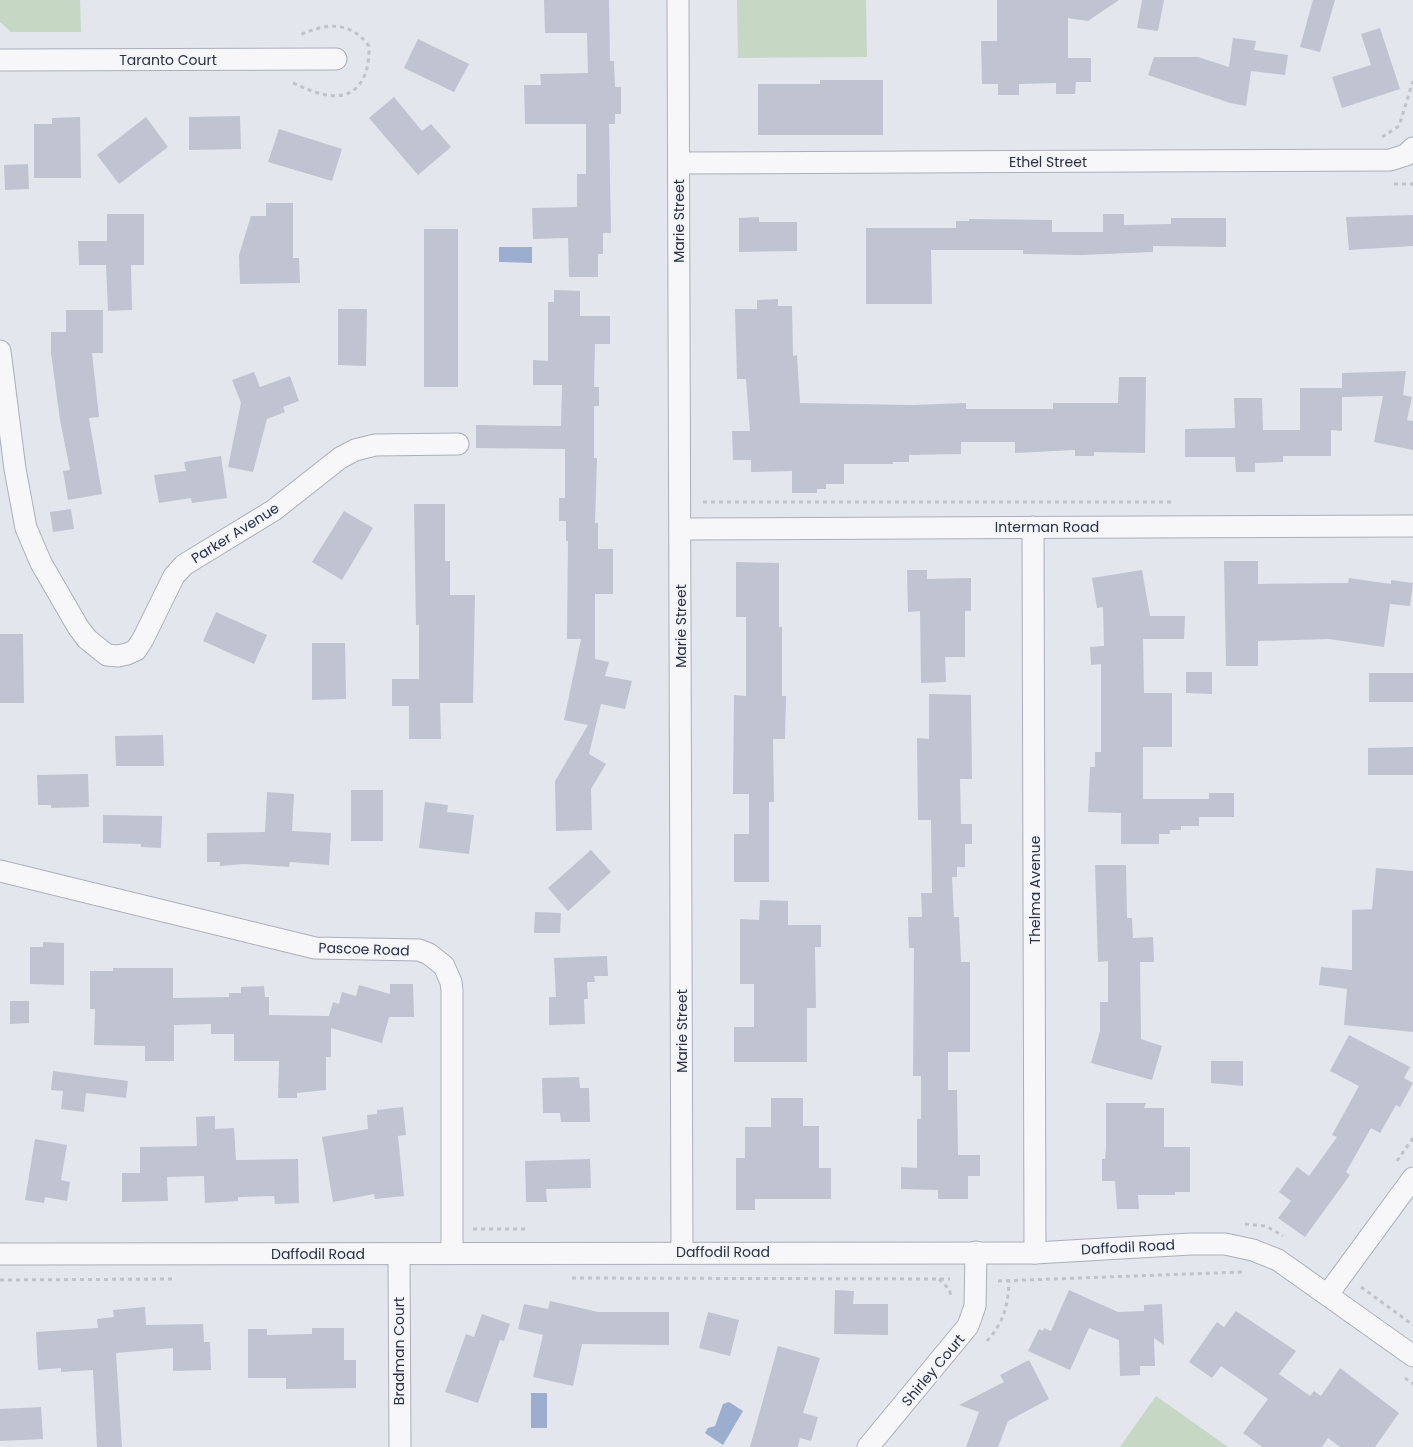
<svg xmlns="http://www.w3.org/2000/svg" width="1413" height="1447" font-family="Poppins,sans-serif">
<style>
.green{fill:#c6d8c3}
.water{fill:#9baed0}
.building{fill:#c0c4d0}
.lines{fill:none;stroke-linecap:round;stroke-linejoin:round}
.street-casing{stroke:#abafbb;stroke-width:23}
.path{stroke:#c1c3cb;stroke-width:3;stroke-dasharray:4 4;stroke-linecap:butt}
.street{stroke:#f7f7fa;stroke-width:21}
.labels{text-anchor:middle;stroke-width:4;stroke-linejoin:round;paint-order:stroke}
.street-label{font-size:14px;fill:#293047;stroke:#f3f5f9}
</style>
<rect width="100%" height="100%" fill="#e3e6ed"/>
<g class="green">
<path d="M0 0H80L81 32H11L0 22Z"/>
<path d="M737 0H866L867 57 738 58Z"/>
<path d="M1156 1396 1228 1447H1120Z"/>
</g>
<g class="water">
<path d="M499 247H532V263L499 262Z"/>
<rect x="531" y="1393" width="16" height="35"/>
<path d="M729 1402 743 1411 723 1445 705 1433 708 1428 715 1426 723 1404Z"/>
</g>
<g class="building">
<path d="M544 0H609L610 61H614L615 87H621V114H615V124H609L611 233H603V254H598V277H569L568 238 533 239 532 208 577 207V174H586V124H525L524 85H541L540 74 588 73 587 33H545Z"/>
<path d="M997 0H1119L1088 21 1068 18V58H1091V82H1076L1075 94H1056V83L1019 84V95H998V84H982L981 41H997Z"/>
<path d="M1142 0H1164L1158 31 1137 28Z"/>
<path d="M1313 0H1335L1320 52 1300 47Z"/>
<path d="M1380 28 1400 89 1342 108 1332 77 1371 65 1361 34Z"/>
<path d="M1233 38 1256 41 1254 50 1288 55 1285 75 1251 71 1246 106 1230 103 1148 75 1154 57H1198L1229 67Z"/>
<path d="M418 39 469 64 454 92 404 68Z"/>
<path d="M820 80H883V135H758V84H820Z"/>
<path d="M394 97 422 131 431 124 451 147 418 175 369 118Z"/>
<path d="M240 116 241 149 189 150V117Z"/>
<path d="M80 117 81 178H34V124H52V118Z"/>
<path d="M146 117 168 147 119 184 97 155Z"/>
<path d="M279 129 342 149 332 181 268 162Z"/>
<path d="M28 164 29 189 5 190 4 165Z"/>
<path d="M266 203H293V258H299L300 283 240 284 239 255 251 216H266Z"/>
<path d="M107 214H144V265H131L132 310 108 311 106 265H79L78 241H107Z"/>
<path d="M1103 214H1124V225L1171 224V218H1226V247L1153 246V252L1081 255 1023 254V250H931L932 304H866V228H956V221H969V219L1052 220V232H1103Z"/>
<path d="M1413 215V246L1349 250 1346 217Z"/>
<path d="M759 217V222H797V251L739 252V218Z"/>
<rect x="424" y="229" width="34" height="158"/>
<path d="M554 290 580 291V316H610V344H595L594 387H599V406H594V458H597L595 523H598V549H613V594H595V659L609 662 605 676 632 681 625 709 601 704 589 754 606 764 591 789 592 830 556 831 555 781 588 725 564 720 581 639H567L568 541H566V521H559V498H565V449L476 448V425L561 426 562 385H533V360L548 361V302H554Z"/>
<path d="M778 299V306H792L793 356 797 355 800 403 911 405 966 403V409H1053V403H1118L1119 377H1146L1145 453 1094 452V456H1075V450L1015 453V442H961V454L909 455V462H893V464H844V484H826V489H817V493H792V471L751 472V460H733L732 431H750L746 379H737L735 309H757V300Z"/>
<path d="M338 309H367L366 366 338 365Z"/>
<path d="M66 310H103V353H92L99 417 89 418 102 494 68 500 63 471 70 470 60 420 51 353V332H66Z"/>
<path d="M1406 371 1403 395 1412 397 1407 420 1413 421V450L1374 442 1383 396 1342 397V373Z"/>
<path d="M254 372 260 387 290 376 299 401 283 407 285 412 267 419 253 472 228 467 241 403 232 380Z"/>
<path d="M1300 388H1342V431L1331 430V456H1283V462L1255 463V472H1236L1235 457H1185V429L1235 428 1234 398H1262L1263 430H1300Z"/>
<path d="M221 456 227 498 192 503 191 498 159 503 154 475 186 471 184 462Z"/>
<path d="M414 504H445V561H450V595H475L473 703H440L441 739H409V706H392V679H419V625H416Z"/>
<path d="M71 509 74 529 53 532 50 512Z"/>
<path d="M344 511 373 528 342 580 312 562Z"/>
<path d="M1224 561H1258V584L1348 583 1349 578 1391 584V580L1413 583 1410 606 1390 604 1384 647 1329 639 1258 641V666H1226Z"/>
<path d="M736 562 779 563V627H782V696H786L785 739H773L774 802H769V882H734V834H749V794H733L734 695 746 696V617H736Z"/>
<path d="M907 570H927V579L971 578V611H965V657H945L946 682 921 683 920 611 908 612Z"/>
<path d="M1142 570 1150 616H1185L1184 639H1143L1144 693H1172V747H1143V799H1209V793H1234V817H1199V826H1181V830H1170V834H1159V844H1121V813L1088 812 1090 767H1095V752H1101V664L1091 665 1090 647 1104 646 1103 607 1097 608 1092 578Z"/>
<path d="M216 612 267 635 254 664 203 641Z"/>
<path d="M0 634H23L24 703H0Z"/>
<path d="M312 643H345L346 699 312 700Z"/>
<path d="M1186 672H1212V694L1186 693Z"/>
<rect x="1369" y="673" width="44" height="29"/>
<path d="M929 694 971 695 972 779H960L961 824H972V844H965V867H957V877H952L954 917H959L961 962H970V1052H948V1090H957L958 1155H980V1176H968V1199H938V1190L901 1189V1167L917 1168V1119H921V1076H913L914 948H909L908 917H922L921 893H932L931 820H918L917 738 929 739Z"/>
<path d="M163 735 164 766H116L115 736Z"/>
<path d="M1413 747V775H1368V748Z"/>
<path d="M88 774 89 807 51 808V805H38L37 775Z"/>
<rect x="351" y="790" width="32" height="51"/>
<path d="M267 792 294 794 292 831 331 833 329 865 290 862 289 867 243 864 220 866V862H207V833L265 832Z"/>
<path d="M425 802 448 805 447 812 474 815 469 854 419 848Z"/>
<path d="M103 815 162 816 161 848 141 847V844L103 843Z"/>
<path d="M591 850 611 872 568 911 548 888Z"/>
<path d="M1095 865H1126L1127 918H1132L1133 938 1153 937 1154 962H1140L1141 1039 1162 1046 1152 1080 1091 1063 1100 1031V1002H1108V961L1098 962Z"/>
<path d="M1376 868 1413 871V1032L1344 1025 1347 989 1319 985 1321 967 1352 970V910L1372 909Z"/>
<path d="M760 900 788 901V925H821V947H815L816 1008H807V1062H734V1027H754V984H740V919L759 920Z"/>
<path d="M535 912 561 913 560 933H534Z"/>
<path d="M43 942 64 943V985L30 984V947H43Z"/>
<path d="M607 956 608 976H594L595 982H587L588 999H584L585 1024 549 1025V997H556L554 958Z"/>
<path d="M113 968H173V998L229 997V993H241V987L264 986 265 997H269V1015L329 1016 333 1002 339 1004 342 992 356 996 359 985 390 994V984H413L414 1017H389L382 1043 331 1028V1057H326V1090L297 1093V1098H278L279 1061H234V1034H211V1024L174 1025V1061H145V1046L94 1045 95 1009H90V971H113Z"/>
<path d="M10 1001H29V1023L10 1024Z"/>
<path d="M1349 1035 1410 1067 1404 1078 1413 1083 1400 1107 1396 1105 1380 1133 1371 1128 1346 1172 1350 1175 1305 1237 1278 1218 1291 1201 1279 1192 1297 1167 1309 1176 1337 1137 1332 1135 1359 1086 1330 1071Z"/>
<path d="M1211 1061H1243V1086L1211 1083Z"/>
<path d="M53 1071 128 1081 126 1098 86 1093 84 1112 61 1109 63 1091 51 1090Z"/>
<path d="M579 1077 580 1088H589L590 1122H561L560 1113H543L542 1078Z"/>
<path d="M771 1098H803V1126H819V1168H831V1199H755V1210H736V1158H745V1127H771Z"/>
<path d="M1106 1103H1146L1144 1108H1164V1147H1190V1192H1175V1195H1138L1139 1209H1117L1115 1181H1102V1159H1105L1106 1148Z"/>
<path d="M403 1107 406 1135 398 1136 404 1196 375 1199 374 1194 333 1202 322 1137 368 1129 367 1115 377 1114V1110Z"/>
<path d="M215 1116V1129L234 1128 236 1160 298 1159 299 1203 275 1204 274 1196 238 1197V1201L205 1203 204 1176 167 1177 168 1201 122 1202V1173H140V1147L197 1146 196 1117Z"/>
<path d="M35 1139 67 1145 61 1180 70 1182 67 1201 45 1197 44 1203 25 1200Z"/>
<path d="M590 1159 591 1188 546 1189 547 1202H526L525 1161Z"/>
<path d="M835 1290 854 1291 853 1304H888V1335L834 1334Z"/>
<path d="M1069 1290 1118 1312 1144 1311V1305L1162 1304 1164 1345 1154 1338 1155 1366H1140V1375L1120 1376 1119 1340 1089 1328 1070 1370 1028 1351 1039 1329 1043 1331 1044 1328 1051 1331Z"/>
<path d="M550 1301 598 1312H669V1345L582 1344 573 1386 533 1377 543 1335 518 1329 524 1304 548 1309Z"/>
<path d="M145 1307 146 1325 203 1324 204 1342H210L211 1370 173 1371V1348L116 1353 122 1447H97L93 1370 61 1372V1368L38 1370 36 1332 98 1328 97 1319 114 1317 113 1310Z"/>
<path d="M1236 1311 1296 1351 1279 1374 1310 1396 1314 1391 1321 1396 1340 1368 1399 1413 1375 1447H1340L1328 1438 1322 1447H1262L1243 1433 1268 1399 1221 1366 1212 1378 1189 1362 1217 1322 1224 1327Z"/>
<path d="M708 1312 739 1320 730 1356 699 1348Z"/>
<path d="M482 1314 510 1324 504 1341 500 1340 478 1403 445 1392 466 1334 474 1337Z"/>
<path d="M312 1328H344V1360H356V1388L286 1389V1378H248V1329H267V1335L312 1334Z"/>
<path d="M778 1346 820 1358 803 1413 818 1417 811 1441 800 1438 798 1447H750Z"/>
<path d="M1029 1360 1049 1399 1008 1421 998 1447H966L979 1412 959 1405 1004 1382 1000 1375Z"/>
<path d="M41 1407 43 1439 0 1441V1409Z"/>
</g>
<g class="lines">
<g class="street-casing">
<g id="street">
<path d="M678 0 682 1252"/>
<path d="M0 60 336 59"/>
<path d="M679 163 1390 160 1406 155 1413 148"/>
<path d="M0 351 15 469 26 528 41 563 78 627 87 639 107 655 118 656 127 654 136 650 143 639 174 576 184 565 274 510 340 458 355 450 375 445 458 444"/>
<path d="M1033 527 1035 1253"/>
<path d="M680 529 1413 526"/>
<path d="M0 871 315 948 419 950 429 954 444 966 451 982 452 991V1253"/>
<path d="M0 1254 1035 1253 1191 1244H1225L1253 1250 1278 1260 1413 1356"/>
<path d="M399 1255 400 1447"/>
<path d="M1328 1294 1413 1178"/>
<path d="M868 1447 968 1326 975 1306 976 1252"/>
</g>
</g>
<g class="path">
<path d="M293 83C303 87 312 92 322 94 357 103 370 77 369 46 350 20 324 23 298 36"/>
<path d="M1382 137 1399 126 1413 81"/>
<path d="M1394 184H1413"/>
<path d="M703 502H1175"/>
<path d="M1397 1161 1413 1138"/>
<path d="M1245 1224 1266 1226 1283 1236"/>
<path d="M473 1229H527"/>
<path d="M572 1278 950 1279"/>
<path d="M939 1279 949 1289 951 1296"/>
<path d="M0 1280 175 1279"/>
<path d="M998 1281 1242 1272"/>
<path d="M1361 1287 1413 1325"/>
<path d="M987 1341C1004 1322 1008 1306 1009 1281"/>
<path d="M1405 1378 1413 1384"/>
</g>
<use href="#street" class="street"/>
</g>
<g class="labels">
<g class="street-label">
<text x="168" y="65">Taranto Court</text>
<text x="1048" y="167">Ethel Street</text>
<text transform="translate(679 221) rotate(-90)" y="5">Marie Street</text>
<text x="1047" y="532">Interman Road</text>
<text transform="translate(235 533) rotate(-32)" y="5">Parker Avenue</text>
<text transform="translate(681 626) rotate(-90)" y="5">Marie Street</text>
<text transform="translate(1035 890) rotate(-90)" y="5">Thelma Avenue</text>
<text transform="translate(364 949) rotate(2)" y="5">Pascoe Road</text>
<text transform="translate(682 1031) rotate(-90)" y="5">Marie Street</text>
<text transform="translate(1128 1247) rotate(-3)" y="5">Daffodil Road</text>
<text x="723" y="1257">Daffodil Road</text>
<text x="318" y="1259">Daffodil Road</text>
<text transform="translate(399 1351) rotate(-90)" y="5">Bradman Court</text>
<text transform="translate(933 1370) rotate(-50)" y="5">Shirley Court</text>
</g>
</g>
</svg>
